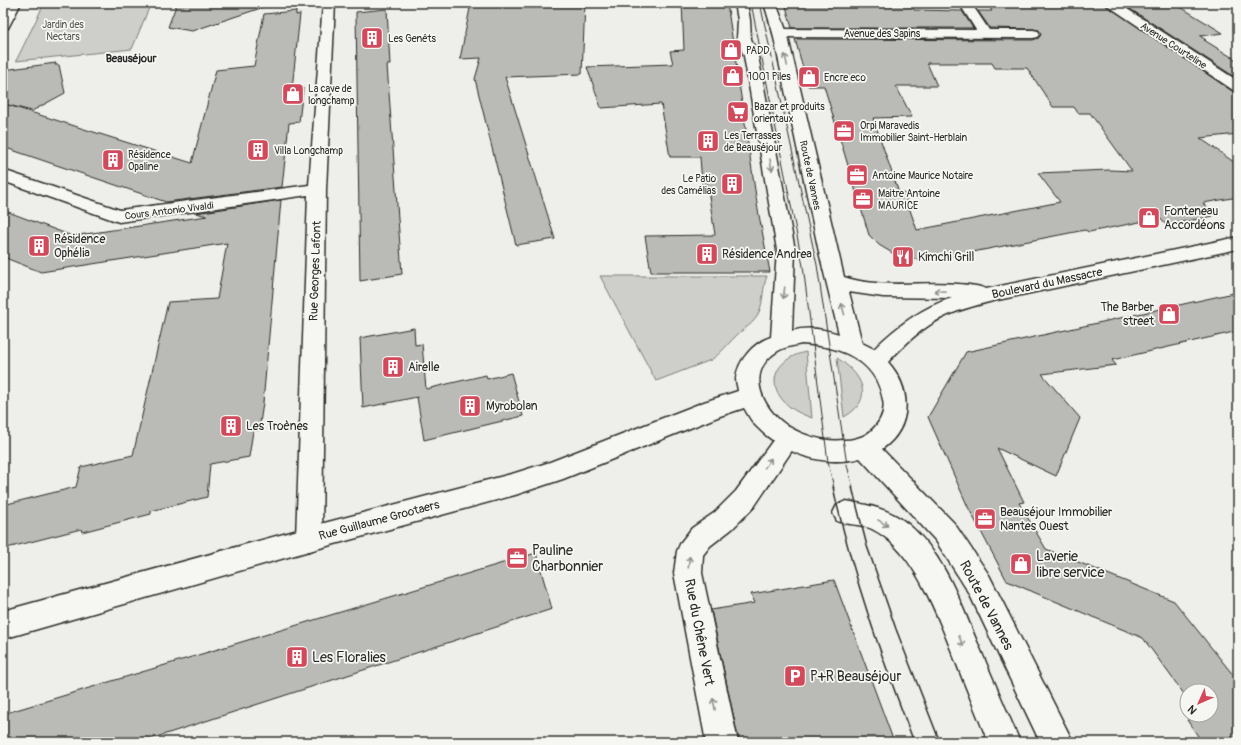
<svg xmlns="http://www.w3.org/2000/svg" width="1241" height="745" font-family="Pangolin,sans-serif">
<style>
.green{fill:#cececa;stroke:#7c7c7a}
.building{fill:#babab7;stroke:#2b2b2b;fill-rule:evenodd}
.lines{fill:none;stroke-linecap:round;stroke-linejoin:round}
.street-casing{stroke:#2b2b2b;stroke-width:3}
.secondary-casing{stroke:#2b2b2b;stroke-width:3}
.street{fill:#f6f6f2;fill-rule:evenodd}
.secondary{fill:#f6f6f2;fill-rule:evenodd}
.tram-far1{stroke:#2b2b2b;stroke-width:1}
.tram{stroke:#2b2b2b;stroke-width:1.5}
.oneway{stroke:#90908e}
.labels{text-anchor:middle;stroke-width:3.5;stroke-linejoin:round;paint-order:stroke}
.far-park-label{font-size:10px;fill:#545453;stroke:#f6f6f2}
.far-street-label{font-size:10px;fill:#2b2b2b;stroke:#f6f6f2}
.far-poi-label{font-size:10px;fill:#2b2b2b;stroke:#f6f6f2;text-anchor:start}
.far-neighbourhood-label{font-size:11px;font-weight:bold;fill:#2b2b2b;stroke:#f6f6f2}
.poi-label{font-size:12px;fill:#2b2b2b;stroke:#f6f6f2;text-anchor:start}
.street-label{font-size:12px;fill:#2b2b2b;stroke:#f6f6f2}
.near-poi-label{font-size:14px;fill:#2b2b2b;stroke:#f6f6f2;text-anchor:start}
.near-street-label{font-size:14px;fill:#2b2b2b;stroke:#f6f6f2}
</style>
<rect width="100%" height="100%" fill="#eeeeea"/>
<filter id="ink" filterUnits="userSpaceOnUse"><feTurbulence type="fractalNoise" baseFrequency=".025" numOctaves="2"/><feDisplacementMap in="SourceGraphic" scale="8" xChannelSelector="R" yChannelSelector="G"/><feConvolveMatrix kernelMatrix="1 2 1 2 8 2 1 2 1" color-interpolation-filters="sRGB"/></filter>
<g filter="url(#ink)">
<g class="green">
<path d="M51 3H151L132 49 16 61 43 6Z"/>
<path d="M600 276H767C762 289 764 300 759 312 755 323 746 327 738 334 728 343 722 353 711 360L656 381Z"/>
<path d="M806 352 812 418C804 415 796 412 790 407 763 386 775 358 806 352Z"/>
<path d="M837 358C862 374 876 399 844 417Z"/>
</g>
<g class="building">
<path d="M177 3H261V8L192 31 168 27Z"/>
<path d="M471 3H585L582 74 505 77 555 239 516 245 475 79 481 58 460 59Z"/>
<path d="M682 3H727L758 210 770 272H651L645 236 715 235 707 183 702 184 700 157H670L661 104 601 108 587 67 673 64 670 51 684 50Z"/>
<path d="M785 3H881L911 5 914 10 962 11 973 28H792Z"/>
<path d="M987 3H1103L1232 91 1238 92V134L1200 138 1238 165V197L1203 203 1213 216 1193 220 1166 225 1160 218 1089 232 1085 230 932 260 911 259 894 254 879 245 869 235 824 86H808L795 39 1033 40 1038 38 1041 35 1039 30 1033 29 990 28 978 11H992ZM927 63H992L995 68H1027L1053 107H1074L1078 113H1090L1132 171 1109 170 1038 173 1060 202 917 230 904 193H899L873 118 912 117 896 86H937Z"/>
<path d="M1121 3H1174L1223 33 1200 36 1206 40H1204L1238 61V79Z"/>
<path d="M387 9 390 65H387L402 274 360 281 356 12Z"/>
<path d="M296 11V15L300 14 292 89 303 88 299 122 289 123 282 187 166 202 3 147V70L56 63 55 65H59L65 93 32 111 8 105 192 163 216 70 254 66 264 14Z"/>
<path d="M281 200 263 403 259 430 253 431 249 457 210 464 207 497 151 511V514L82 532 81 529 3 549V505L76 487 81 467 133 455 168 302 217 299 227 243 41 272 3 257V210L72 236 207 216 196 213Z"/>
<path d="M1238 292V331L1112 360 1116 365 1042 374 1080 418 1056 476 997 448 1024 502 1019 503 1046 549 1174 601 1238 681V742H1202L1187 720 1200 716 1199 715H1211V691H1187V698L1143 638 1007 581 968 507 928 417 966 352Z"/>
<path d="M414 328 415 345 422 344 426 389 486 375 487 379 511 373 523 416 424 440 417 397 363 408 360 338Z"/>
<path d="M536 553 552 609 141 742H3V714Z"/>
<path d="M834 580 894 742H739L711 610 755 603 751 594Z"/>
</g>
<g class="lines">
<g class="street-casing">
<g id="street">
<path d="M9 3H21L8 28 3 29V13Z"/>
<path d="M323 3H335L326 189 322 539 318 548 309 551 300 548 296 539 308 195 119 222 3 181V170L120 210 309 185Z"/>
<path d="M959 3H971L989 30H1033L1038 31 1040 34 1038 37 1033 38 780 37 775 36 773 33 775 30 780 29 976 30Z"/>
<path d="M1104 3H1118L1238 81V91L1233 90Z"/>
<path d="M787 429 795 432 799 439 795 446 754 507 732 529 710 546 703 555 702 573 738 742H706L674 573 677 551 681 542 692 528 714 513 736 491 779 432Z"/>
<path d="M846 501C869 505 890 509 908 524 944 554 960 602 978 644 992 677 1006 709 1020 742H988C977 714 965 686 954 657 937 616 915 550 872 529 862 524 848 525 837 521L833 513 837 505Z"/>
</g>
</g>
<g class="secondary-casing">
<path id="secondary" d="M735 3H747L750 20 751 39 758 56 795 250 792 331C807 326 824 329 839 334L819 252 773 33 764 3H776L787 33 844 277C881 289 921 281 958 284 967 285 978 285 986 289L1238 237V249L993 301C977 305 961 309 946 316 923 326 905 344 888 362 912 389 913 427 882 449L954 523 989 575 1073 742H1040L969 593 936 541 860 458C823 468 782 453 756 426 751 421 748 414 744 408L720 416 563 479 515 495 309 551 3 639V611L309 527 515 473 550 462 704 402 738 391C738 388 736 383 736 379 737 361 754 342 771 337L777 250 744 56 737 39 738 20ZM849 292 883 297 952 298C921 308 897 326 874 349L862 343ZM801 344C839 346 876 359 883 400 886 414 878 426 867 434 860 438 852 440 844 440 826 442 807 437 791 428 763 412 743 372 778 351 784 347 794 346 801 344Z"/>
</g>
<use href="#street" class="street"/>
<use href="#secondary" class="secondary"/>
<g class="tram-far1">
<path d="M751 3 803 266 828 462 834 488"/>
<path d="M760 3 817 265 847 465 853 488"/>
</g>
<g class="tram">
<path d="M833 487C852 574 882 659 914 742"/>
<path d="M852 487 867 546 896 629 940 742"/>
</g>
</g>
<defs><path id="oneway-shaft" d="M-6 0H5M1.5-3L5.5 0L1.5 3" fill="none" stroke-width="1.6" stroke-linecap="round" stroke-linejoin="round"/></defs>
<g class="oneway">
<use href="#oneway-shaft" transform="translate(786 60) rotate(-102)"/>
<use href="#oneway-shaft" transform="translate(771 165) rotate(80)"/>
<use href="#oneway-shaft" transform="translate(940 291) rotate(-177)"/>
<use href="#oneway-shaft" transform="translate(784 293) rotate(97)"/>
<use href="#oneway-shaft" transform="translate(843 309) rotate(-105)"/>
<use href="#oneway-shaft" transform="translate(768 463) rotate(-55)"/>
<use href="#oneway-shaft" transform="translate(883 523) rotate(31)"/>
<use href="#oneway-shaft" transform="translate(689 562) rotate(-83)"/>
<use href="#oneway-shaft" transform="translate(961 641) rotate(67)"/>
<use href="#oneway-shaft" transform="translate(714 704) rotate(-101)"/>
</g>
</g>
<defs>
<g id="building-square" transform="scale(1.15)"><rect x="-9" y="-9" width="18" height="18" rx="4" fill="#d1495b" stroke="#f6f6f2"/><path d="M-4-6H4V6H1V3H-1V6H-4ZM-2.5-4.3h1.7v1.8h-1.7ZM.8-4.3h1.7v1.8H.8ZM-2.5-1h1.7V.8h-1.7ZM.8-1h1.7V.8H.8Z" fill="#fff"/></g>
<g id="shop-square" transform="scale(1.15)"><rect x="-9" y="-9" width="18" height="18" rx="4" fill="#d1495b" stroke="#f6f6f2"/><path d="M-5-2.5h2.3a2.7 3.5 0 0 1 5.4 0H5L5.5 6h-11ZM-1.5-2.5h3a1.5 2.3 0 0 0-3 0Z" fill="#fff"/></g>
<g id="supermarket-square" transform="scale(1.15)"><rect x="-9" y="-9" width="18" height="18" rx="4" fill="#d1495b" stroke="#f6f6f2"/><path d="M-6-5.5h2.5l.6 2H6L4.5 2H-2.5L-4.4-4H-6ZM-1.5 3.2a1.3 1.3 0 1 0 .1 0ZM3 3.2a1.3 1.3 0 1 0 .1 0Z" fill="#fff"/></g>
<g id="office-square" transform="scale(1.15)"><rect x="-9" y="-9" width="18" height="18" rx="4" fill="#d1495b" stroke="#f6f6f2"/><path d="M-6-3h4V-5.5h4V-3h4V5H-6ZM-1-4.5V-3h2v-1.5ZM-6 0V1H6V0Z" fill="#fff"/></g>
<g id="restaurant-square" transform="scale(1.15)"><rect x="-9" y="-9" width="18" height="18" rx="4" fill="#d1495b" stroke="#f6f6f2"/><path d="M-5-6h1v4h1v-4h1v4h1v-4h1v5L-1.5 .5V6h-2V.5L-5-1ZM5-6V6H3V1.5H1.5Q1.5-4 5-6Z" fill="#fff"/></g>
<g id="parking-square" transform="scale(1.15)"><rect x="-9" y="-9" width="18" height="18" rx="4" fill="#d1495b" stroke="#f6f6f2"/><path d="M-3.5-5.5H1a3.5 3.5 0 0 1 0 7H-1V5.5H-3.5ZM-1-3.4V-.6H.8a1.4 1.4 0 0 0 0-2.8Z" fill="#fff"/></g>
</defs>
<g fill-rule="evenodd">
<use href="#building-square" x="372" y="38"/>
<use href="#shop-square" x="731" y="50"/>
<use href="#shop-square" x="733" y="76"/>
<use href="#shop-square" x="809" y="77"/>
<use href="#shop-square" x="293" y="94"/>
<use href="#supermarket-square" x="738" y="112"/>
<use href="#office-square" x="844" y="131"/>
<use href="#building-square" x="708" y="141"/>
<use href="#building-square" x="258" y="150"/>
<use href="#building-square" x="113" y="160"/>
<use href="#office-square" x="857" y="175"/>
<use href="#building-square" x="732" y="184"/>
<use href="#office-square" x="863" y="199"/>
<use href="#shop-square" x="1149" y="218"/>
<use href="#building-square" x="39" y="246"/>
<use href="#building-square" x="707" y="254"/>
<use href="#restaurant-square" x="903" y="257"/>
<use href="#shop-square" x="1169" y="314"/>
<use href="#building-square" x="393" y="367"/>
<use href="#building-square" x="470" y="406"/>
<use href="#building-square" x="231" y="426"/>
<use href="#office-square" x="985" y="519"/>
<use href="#office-square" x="517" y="558"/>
<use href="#shop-square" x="1021" y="564"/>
<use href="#building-square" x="297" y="657"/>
<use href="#parking-square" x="795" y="676"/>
</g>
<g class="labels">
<g class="far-park-label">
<text x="63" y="28">Jardin des<tspan x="63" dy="12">Nectars</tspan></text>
</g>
<g class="far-street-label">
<text x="882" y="37">Avenue des Sapins</text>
<text transform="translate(1174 45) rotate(33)" y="4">Avenue Courteline</text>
<text transform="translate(811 175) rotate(78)" y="4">Route de Vannes</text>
<text transform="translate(169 210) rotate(-7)" y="4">Cours Antonio Vivaldi</text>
</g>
<g class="far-poi-label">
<text x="388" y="42">Les Genêts</text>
<text x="746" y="54">PADD</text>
<text x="748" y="80">1001 Piles</text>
<text x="824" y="81">Encre eco</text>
<text x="308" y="92">La cave de<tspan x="308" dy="12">longchamp</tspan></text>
<text x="754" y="110">Bazar et produits<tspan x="754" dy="12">orientaux</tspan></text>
<text x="860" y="129">Orpi Maravedis<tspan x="860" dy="12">Immobilier Saint-Herblain</tspan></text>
<text x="724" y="139">Les Terrasses<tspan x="724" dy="12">de Beauséjour</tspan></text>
<text x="274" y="154">Villa Longchamp</text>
<text x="128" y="158">Résidence<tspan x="128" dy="12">Opaline</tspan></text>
<text x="872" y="179">Antoine Maurice Notaire</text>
<text x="716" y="182" text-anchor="end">Le Patio<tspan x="716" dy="12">des Camélias</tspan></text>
<text x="878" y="197">Maitre Antoine<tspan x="878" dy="12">MAURICE</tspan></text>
</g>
<g class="far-neighbourhood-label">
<text x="131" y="62">Beauséjour</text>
</g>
<g class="poi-label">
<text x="1164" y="215">Fonteneau<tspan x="1164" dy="14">Accordéons</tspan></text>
<text x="54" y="243">Résidence<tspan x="54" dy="14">Ophélia</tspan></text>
<text x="722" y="258">Résidence Andrea</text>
<text x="918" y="261">Kimchi Grill</text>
<text x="1154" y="311" text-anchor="end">The Barber<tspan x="1154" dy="14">street</tspan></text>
<text x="408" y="371">Airelle</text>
<text x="486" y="410">Myrobolan</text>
<text x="246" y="430">Les Troènes</text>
<text x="1000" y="516">Beauséjour Immobilier<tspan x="1000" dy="14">Nantes Ouest</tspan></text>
</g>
<g class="street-label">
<text transform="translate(315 271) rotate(-88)" y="4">Rue Georges Lafont</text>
<text transform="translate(1047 283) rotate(-12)" y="4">Boulevard du Massacre</text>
<text transform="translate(379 520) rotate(-15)" y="4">Rue Guillaume Grootaers</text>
</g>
<g class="near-poi-label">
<text x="532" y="555">Pauline<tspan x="532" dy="16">Charbonnier</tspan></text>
<text x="1036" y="561">Laverie<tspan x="1036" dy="16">libre service</tspan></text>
<text x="312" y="662">Les Floralies</text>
<text x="810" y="681">P+R Beauséjour</text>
</g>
<g class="near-street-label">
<text transform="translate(987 605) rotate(62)" y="5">Route de Vannes</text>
<text transform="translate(700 632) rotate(79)" y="5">Rue du Chêne Vert</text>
</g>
</g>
<rect width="1241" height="745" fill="none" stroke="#f6f6f2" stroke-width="16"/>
<rect x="8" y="8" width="1225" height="729" fill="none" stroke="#2b2b2b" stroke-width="1.5" filter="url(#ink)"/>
<g transform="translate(1199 703) rotate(225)"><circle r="19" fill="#f6f6f2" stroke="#a5a5a2"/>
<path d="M0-3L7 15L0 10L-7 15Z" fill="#d1495b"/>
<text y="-6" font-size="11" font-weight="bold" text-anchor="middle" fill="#2b2b2b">N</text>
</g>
</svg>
